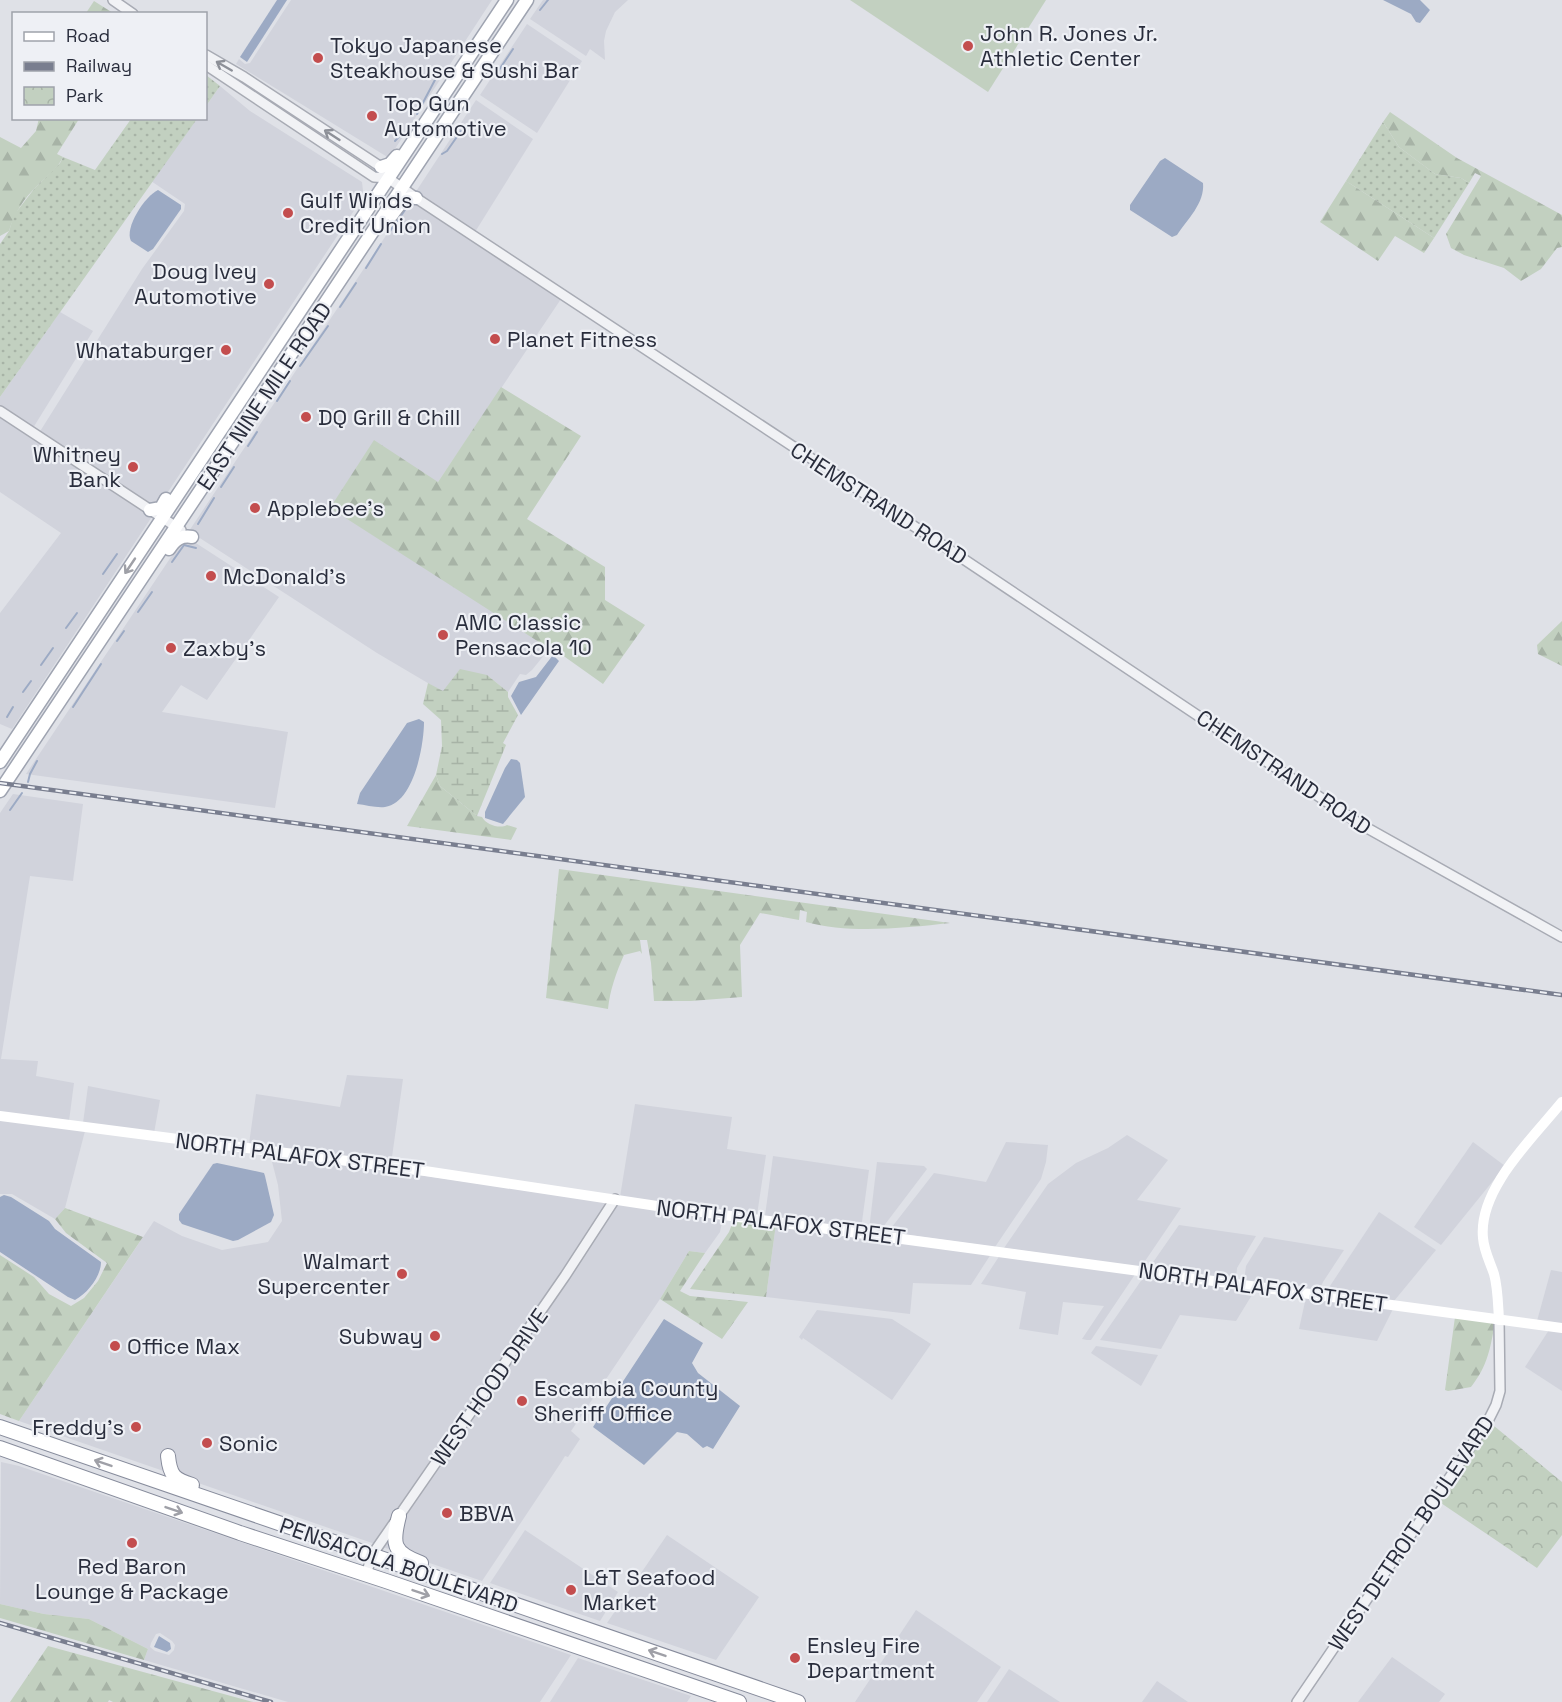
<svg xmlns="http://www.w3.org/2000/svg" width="1562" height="1702" font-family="'Space Grotesk',sans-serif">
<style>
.built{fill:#d1d3dc;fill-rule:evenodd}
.grass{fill:url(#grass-dots)}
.forest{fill:url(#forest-firs)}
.wetland{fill:url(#wetland-marsh)}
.park{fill:url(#park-crowns)}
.pitch{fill:#c2d0c0}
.water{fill:#9caac4}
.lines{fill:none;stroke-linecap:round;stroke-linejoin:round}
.stream{stroke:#9caac4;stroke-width:2}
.tertiary-casing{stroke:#a8abb4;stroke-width:12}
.primary-casing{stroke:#9fa4b1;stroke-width:15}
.trunk-casing{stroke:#878c9c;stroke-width:16}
.tertiary{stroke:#f1f2f5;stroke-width:9}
.secondary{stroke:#fff;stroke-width:10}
.primary{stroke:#fff;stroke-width:12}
.trunk{stroke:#fff;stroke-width:14}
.rail-casing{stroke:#797e8f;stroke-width:4.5}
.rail{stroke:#eef0f5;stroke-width:2;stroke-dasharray:7;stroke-linecap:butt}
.oneway{stroke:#8d9098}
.oneway2{stroke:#9fa0a7}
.poi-dot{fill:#c34d4e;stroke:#eef0f5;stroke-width:2}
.labels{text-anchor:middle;stroke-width:4.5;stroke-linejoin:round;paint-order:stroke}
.poi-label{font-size:22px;fill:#292d3c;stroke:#eef0f5;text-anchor:start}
.street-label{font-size:22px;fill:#292d3c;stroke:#eef0f5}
</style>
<defs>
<pattern id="grass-dots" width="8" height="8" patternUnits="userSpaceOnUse" patternTransform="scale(1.5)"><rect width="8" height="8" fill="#c2d0c0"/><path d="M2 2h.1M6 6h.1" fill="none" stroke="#a7b3a6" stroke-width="1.8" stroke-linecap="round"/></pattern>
<pattern id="forest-firs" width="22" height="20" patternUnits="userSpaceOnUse" patternTransform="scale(1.5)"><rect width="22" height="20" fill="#c2d0c0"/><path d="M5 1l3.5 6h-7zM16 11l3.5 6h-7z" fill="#a7b3a6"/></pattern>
<pattern id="wetland-marsh" width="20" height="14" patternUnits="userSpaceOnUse" patternTransform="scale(1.5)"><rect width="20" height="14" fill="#c2d0c0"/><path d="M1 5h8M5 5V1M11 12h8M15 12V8" fill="none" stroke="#a7b3a6"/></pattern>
<pattern id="park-crowns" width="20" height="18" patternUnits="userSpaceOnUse" patternTransform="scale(1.5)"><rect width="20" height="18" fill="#c2d0c0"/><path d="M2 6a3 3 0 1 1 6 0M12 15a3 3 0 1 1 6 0" fill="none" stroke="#a7b3a6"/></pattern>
</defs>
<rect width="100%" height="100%" fill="#dfe1e7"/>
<g class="built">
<path d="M291 0H492L389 158 236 64 239 59 245 64 250 63Z"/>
<path d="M543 0H628L615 12 606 31 604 41 605 60 590 49 586 56 530 19Z"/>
<path d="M527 24 582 61 537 133 480 95Z"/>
<path d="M220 86 250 111 362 182 363 191 361 200 156 510 39 433 142 269 184 211 185 204 151 181 197 119 206 118V106Z"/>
<path d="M476 100 533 139 475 232 415 193Z"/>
<path d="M411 198 561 299 438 482 331 508 550 648 532 670 526 675 520 674 508 692 487 675 443 692 377 653 189 531Z"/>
<path d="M60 312 93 331 33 428 0 407V397Z"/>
<path d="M0 415 153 515 12 729 0 724V613L61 533 0 492Z"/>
<path d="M185 536 279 597 207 700 181 685 162 712 288 732 275 808 26 774Z"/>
<path d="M13 794 83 804 73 881 30 876 1 1059 38 1061 36 1076 74 1083 69 1121 0 1112V813Z"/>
<path d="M347 1075 403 1079 391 1164 249 1144 256 1094 340 1107Z"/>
<path d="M88 1086 160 1100 154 1133 83 1123Z"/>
<path d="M635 1104 732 1117 727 1149 766 1155 757 1215 620 1197Z"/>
<path d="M0 1119 85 1131 65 1208 55 1219 12 1194H0Z"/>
<path d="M1127 1135 1168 1160 1137 1200 1181 1208 1141 1267 1004 1248 1048 1184 1076 1163 1108 1148Z"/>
<path d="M1006 1142 1048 1145 1046 1162 1041 1179 995 1247 888 1232 934 1173 986 1182Z"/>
<path d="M1473 1142 1505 1166 1441 1245 1414 1227Z"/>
<path d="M270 1154 608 1202 561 1274 375 1544 19 1421 154 1221 182 1236 222 1250 268 1242 282 1221 278 1185Z"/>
<path d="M773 1156 869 1170 861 1229 765 1216Z"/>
<path d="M877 1162 924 1166 927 1169 880 1231 869 1230Z"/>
<path d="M616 1204 723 1217 720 1232 705 1253 689 1251 660 1299 571 1431 580 1439 568 1457 565 1456 562 1461 482 1581 383 1547Z"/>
<path d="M1379 1212 1436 1250 1394 1301 1326 1292Z"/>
<path d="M776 1224 991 1254 971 1285 913 1283 910 1314 766 1297Z"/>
<path d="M1179 1225 1256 1236 1237 1268 1236 1280 1149 1268Z"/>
<path d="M1264 1237 1344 1250 1323 1282 1319 1291 1244 1281 1246 1266Z"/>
<path d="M1000 1255 1136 1273 1091 1340H1087L1082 1339 1104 1306 1063 1302 1058 1335 1019 1329 1026 1292 981 1284Z"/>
<path d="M1551 1270 1562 1272V1325L1537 1321Z"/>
<path d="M1145 1275 1255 1290 1236 1321 1180 1315 1161 1349 1100 1340Z"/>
<path d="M1306 1297 1393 1309 1377 1341 1299 1329Z"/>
<path d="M817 1310 892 1319 931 1344 892 1400 803 1338 802 1340 799 1337Z"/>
<path d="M1549 1330 1562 1332V1391L1525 1367Z"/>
<path d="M1096 1346 1158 1355 1141 1386 1091 1353Z"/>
<path d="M1 1462 19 1466 571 1655 540 1702H288L144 1660 148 1649 89 1619 44 1614 0 1604ZM160 1633 172 1641 175 1645 174 1650 169 1655 155 1651 150 1647 151 1643 156 1634Z"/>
<path d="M525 1530 618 1592 600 1621 490 1583Z"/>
<path d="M667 1535 759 1597 716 1660 607 1623Z"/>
<path d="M916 1610 1001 1667 977 1702H855Z"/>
<path d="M1392 1657 1445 1694 1439 1702H1358Z"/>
<path d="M578 1658 691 1696 687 1702H550Z"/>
<path d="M1009 1669 1060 1702H987Z"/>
<path d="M1157 1681 1188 1702H1142Z"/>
</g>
<g class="grass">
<path d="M206 75 220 86 206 106Z"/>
<path d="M131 119H197L0 397V244L9 231 14 215 34 189 60 163 63 157 95 170Z"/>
<path d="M1383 122 1399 147 1435 174 1461 178 1469 183 1434 238 1346 181Z"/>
</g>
<g class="forest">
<path d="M94 1 113 13H86Z"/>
<path d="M1390 112 1457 158 1562 215V247L1557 248 1541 269 1521 281 1504 268 1464 255 1451 248 1446 234 1481 176 1475 173 1469 183 1461 178 1435 174 1399 147 1383 122Z"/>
<path d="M39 118 79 119 57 154 63 157C58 168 46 177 37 186 24 198 14 214 9 231L0 236V137L21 148 36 131Z"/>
<path d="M1346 181 1434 238 1424 253 1395 236 1378 261 1320 222Z"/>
<path d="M501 387 581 436 527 519 605 567V600L645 625 603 684 558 652 542 644 330 508 374 440 438 482Z"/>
<path d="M1562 621V666L1538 654 1537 645Z"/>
<path d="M436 775 440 786 477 816 482 817C486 825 500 829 507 825L517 828 511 840 407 826Z"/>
<path d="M559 869 950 923C905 928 849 934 806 922L807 912 800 910 799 920 760 913 740 945 742 997 691 1001H654L651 963 647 940H640L642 954 640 951 624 955C616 973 610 990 608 1009L546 998Z"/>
<path d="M65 1208 143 1237 19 1421 0 1414V1255L34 1277 49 1294 71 1306 84 1298 98 1281 107 1263 66 1233 55 1219Z"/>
<path d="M734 1219 776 1224 766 1297 690 1289 729 1232Z"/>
<path d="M689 1251 705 1253 680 1291 690 1296 748 1302 722 1339 660 1299Z"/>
<path d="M1455 1317 1495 1323C1490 1349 1488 1365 1471 1387L1448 1391 1445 1390Z"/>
<path d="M0 1604 44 1614 89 1619 148 1649 144 1660 0 1618Z"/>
<path d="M48 1646 253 1702H113L109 1700 108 1702H10Z"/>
</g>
<path class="wetland" d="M460 669 487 675 508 692V697L518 715 503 743 506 745 477 816 440 786 436 775 442 746 441 720 423 704 428 683 443 691Z"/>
<path class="park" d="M1488 1421 1562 1482V1535L1537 1568 1435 1499Z"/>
<path class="pitch" d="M850 0H1046L988 92Z"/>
<g class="water">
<path d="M277 0H287L247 62 240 57Z"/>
<path d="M1383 0H1420L1430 10 1420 23 1416 22 1411 14Z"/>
<path d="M1165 158 1203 183C1205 203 1187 220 1177 235L1172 237 1130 210V205L1160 161Z"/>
<path d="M158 190 181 205V209L153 249 148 252 131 241C124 228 145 196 158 190Z"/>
<path d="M553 655 559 661 521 715 511 696 519 682 536 677Z"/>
<path d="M419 719 424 722C424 745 414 803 385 807 376 808 366 805 357 804L360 793 407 723Z"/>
<path d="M511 759 517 760 520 763 525 797 503 824 485 818V812L505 768Z"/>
<path d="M217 1163 264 1173 265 1176 274 1215 271 1222 238 1240 233 1241 182 1224 179 1220V1214L213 1164Z"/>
<path d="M4 1195 11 1197 49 1221 55 1229 101 1262C101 1276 88 1293 75 1300L68 1297 0 1252V1197Z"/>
<path d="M664 1319 703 1343 692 1363 698 1373 740 1406 713 1449 707 1446 703 1448 687 1434 677 1432 644 1465 593 1427Z"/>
<path d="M159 1636 170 1643 171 1649 167 1652 154 1647Z"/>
</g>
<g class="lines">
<g class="stream">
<path d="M540 10 548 0"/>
<path d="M495 76 513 49"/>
<path d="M417 114 436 78"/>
<path d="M395 141 402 133"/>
<path d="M442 154 447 151 461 131"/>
<path d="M390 231 405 210"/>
<path d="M366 268 381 244"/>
<path d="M340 307 356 283"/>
<path d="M300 366 328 326"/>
<path d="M277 401 290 381"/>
<path d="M248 446 257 432"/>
<path d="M221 487 234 467"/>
<path d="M198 524 214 498"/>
<path d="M172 562 184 545 196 548"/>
<path d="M103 574 117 554"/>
<path d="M138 612 152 592"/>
<path d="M66 628 77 613"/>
<path d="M117 641 124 631"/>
<path d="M41 665 53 648"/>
<path d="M23 692 31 681"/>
<path d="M73 707 101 664"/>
<path d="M7 717 13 707"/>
<path d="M28 782 30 774 37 761"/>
<path d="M10 810 22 793"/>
</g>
<g class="tertiary-casing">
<g id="tertiary">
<path d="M113 0 133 14"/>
<path d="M206 55 244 77 381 167 388 178 419 200 938 542 1360 824 1562 937"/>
<path d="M206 65 374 177 388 178"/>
<path d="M0 411 181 530"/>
<path d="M366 1575 372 1555 565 1276 615 1199"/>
<path d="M1297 1702 1488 1421 1496 1405 1500 1391 1499 1320"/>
</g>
</g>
<g class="primary-casing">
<g id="primary">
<path d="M381 167 390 164 397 156"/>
<path d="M392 215C398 206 405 196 416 198"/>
<path d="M150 510 161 508 166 499"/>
<path d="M169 549C175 540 181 535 192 537"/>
<path d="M0 762 507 0"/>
<path d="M0 791 527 0"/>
</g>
</g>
<g class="trunk-casing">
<g id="trunk">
<path d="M0 1427 798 1702"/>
<path d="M0 1448 240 1533 386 1581 739 1702"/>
<path d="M168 1456C170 1476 174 1479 192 1485"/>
<path d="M399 1516C392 1543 392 1553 421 1563"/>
</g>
</g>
<use href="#tertiary" class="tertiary"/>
<g class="secondary">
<path d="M0 1116 425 1171 657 1206 1562 1328"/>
<path d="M1499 1320C1498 1305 1498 1288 1494 1274 1490 1262 1484 1251 1483 1238 1478 1189 1533 1138 1562 1102"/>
</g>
<use href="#primary" class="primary"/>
<use href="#trunk" class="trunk"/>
<g class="rail-casing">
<g id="rail">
<path d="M0 783 1562 995"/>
<path d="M0 1623 271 1702"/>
</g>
</g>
<use href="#rail" class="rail"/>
</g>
<defs><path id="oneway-shaft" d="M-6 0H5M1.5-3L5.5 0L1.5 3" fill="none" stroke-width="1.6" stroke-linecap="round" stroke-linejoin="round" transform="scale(1.5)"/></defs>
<g class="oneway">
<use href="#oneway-shaft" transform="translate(224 66) rotate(-150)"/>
<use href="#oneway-shaft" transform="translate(332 135) rotate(-147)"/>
</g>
<g class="oneway2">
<use href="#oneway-shaft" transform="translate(130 566) rotate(124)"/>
<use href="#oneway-shaft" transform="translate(103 1463) rotate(-161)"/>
<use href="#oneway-shaft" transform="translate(174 1510) rotate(19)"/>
<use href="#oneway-shaft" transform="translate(421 1593) rotate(19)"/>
<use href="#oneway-shaft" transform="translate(657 1653) rotate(-161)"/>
</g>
<g class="poi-dot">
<circle cx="968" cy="46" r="6"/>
<circle cx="318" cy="58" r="6"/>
<circle cx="372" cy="116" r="6"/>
<circle cx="288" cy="213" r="6"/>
<circle cx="269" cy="284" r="6"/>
<circle cx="495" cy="339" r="6"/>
<circle cx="226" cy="350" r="6"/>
<circle cx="306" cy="417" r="6"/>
<circle cx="133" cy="467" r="6"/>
<circle cx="255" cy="508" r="6"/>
<circle cx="211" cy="576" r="6"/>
<circle cx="443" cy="635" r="6"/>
<circle cx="171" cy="648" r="6"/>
<circle cx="402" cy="1274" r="6"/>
<circle cx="435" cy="1336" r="6"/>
<circle cx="115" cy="1346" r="6"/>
<circle cx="522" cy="1401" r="6"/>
<circle cx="136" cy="1427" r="6"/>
<circle cx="207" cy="1443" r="6"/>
<circle cx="447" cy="1513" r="6"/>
<circle cx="132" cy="1543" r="6"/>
<circle cx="571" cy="1590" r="6"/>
<circle cx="795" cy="1658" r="6"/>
</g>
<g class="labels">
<g class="poi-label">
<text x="980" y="41">John R. Jones Jr.<tspan x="980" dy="25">Athletic Center</tspan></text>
<text x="330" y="53">Tokyo Japanese<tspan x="330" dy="25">Steakhouse &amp; Sushi Bar</tspan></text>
<text x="384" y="111">Top Gun<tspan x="384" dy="25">Automotive</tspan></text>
<text x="300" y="208">Gulf Winds<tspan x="300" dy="25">Credit Union</tspan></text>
<text x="257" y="279" text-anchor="end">Doug Ivey<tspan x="257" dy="25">Automotive</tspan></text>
<text x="507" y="347">Planet Fitness</text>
<text x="214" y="358" text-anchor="end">Whataburger</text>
<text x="318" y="425">DQ Grill &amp; Chill</text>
<text x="121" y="462" text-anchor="end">Whitney<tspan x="121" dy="25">Bank</tspan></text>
<text x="267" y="516">Applebee's</text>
<text x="223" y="584">McDonald's</text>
<text x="455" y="630">AMC Classic<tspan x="455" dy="25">Pensacola 10</tspan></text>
<text x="183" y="656">Zaxby's</text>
<text x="390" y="1269" text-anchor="end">Walmart<tspan x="390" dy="25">Supercenter</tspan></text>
<text x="423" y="1344" text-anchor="end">Subway</text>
<text x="127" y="1354">Office Max</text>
<text x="534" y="1396">Escambia County<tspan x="534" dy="25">Sheriff Office</tspan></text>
<text x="124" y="1435" text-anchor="end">Freddy's</text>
<text x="219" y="1451">Sonic</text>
<text x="459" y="1521">BBVA</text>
<text x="132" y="1574" text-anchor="middle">Red Baron<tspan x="132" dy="25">Lounge &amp; Package</tspan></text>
<text x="583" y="1585">L&amp;T Seafood<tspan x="583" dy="25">Market</tspan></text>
<text x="807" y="1653">Ensley Fire<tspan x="807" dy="25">Department</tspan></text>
</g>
<g class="street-label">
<text transform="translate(264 396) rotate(-56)" y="8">EAST NINE MILE ROAD</text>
<text transform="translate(879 503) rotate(33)" y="8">CHEMSTRAND ROAD</text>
<text transform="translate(1284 772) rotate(34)" y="8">CHEMSTRAND ROAD</text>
<text transform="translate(300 1155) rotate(7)" y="8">NORTH PALAFOX STREET</text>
<text transform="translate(781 1222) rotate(7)" y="8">NORTH PALAFOX STREET</text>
<text transform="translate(1263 1287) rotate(8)" y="8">NORTH PALAFOX STREET</text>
<text transform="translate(489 1387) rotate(-55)" y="8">WEST HOOD DRIVE</text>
<text transform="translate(1411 1533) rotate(-56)" y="8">WEST DETROIT BOULEVARD</text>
<text transform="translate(399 1565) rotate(19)" y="8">PENSACOLA BOULEVARD</text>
</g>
</g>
<rect x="12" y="12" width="195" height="108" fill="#eef0f5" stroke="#9fa2ab" stroke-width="1.5"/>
<rect x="24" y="32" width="30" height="9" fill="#ffffff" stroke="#9fa2ab" stroke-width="1.5"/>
<text x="66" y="42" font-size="18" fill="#292d3c">Road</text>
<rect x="24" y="62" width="30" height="9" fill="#797e8f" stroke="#9fa2ab" stroke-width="1.5"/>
<text x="66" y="72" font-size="18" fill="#292d3c">Railway</text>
<rect x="24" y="87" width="30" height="18" fill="url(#park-crowns)" stroke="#9fa2ab" stroke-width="1.5"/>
<text x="66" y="102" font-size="18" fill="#292d3c">Park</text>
</svg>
